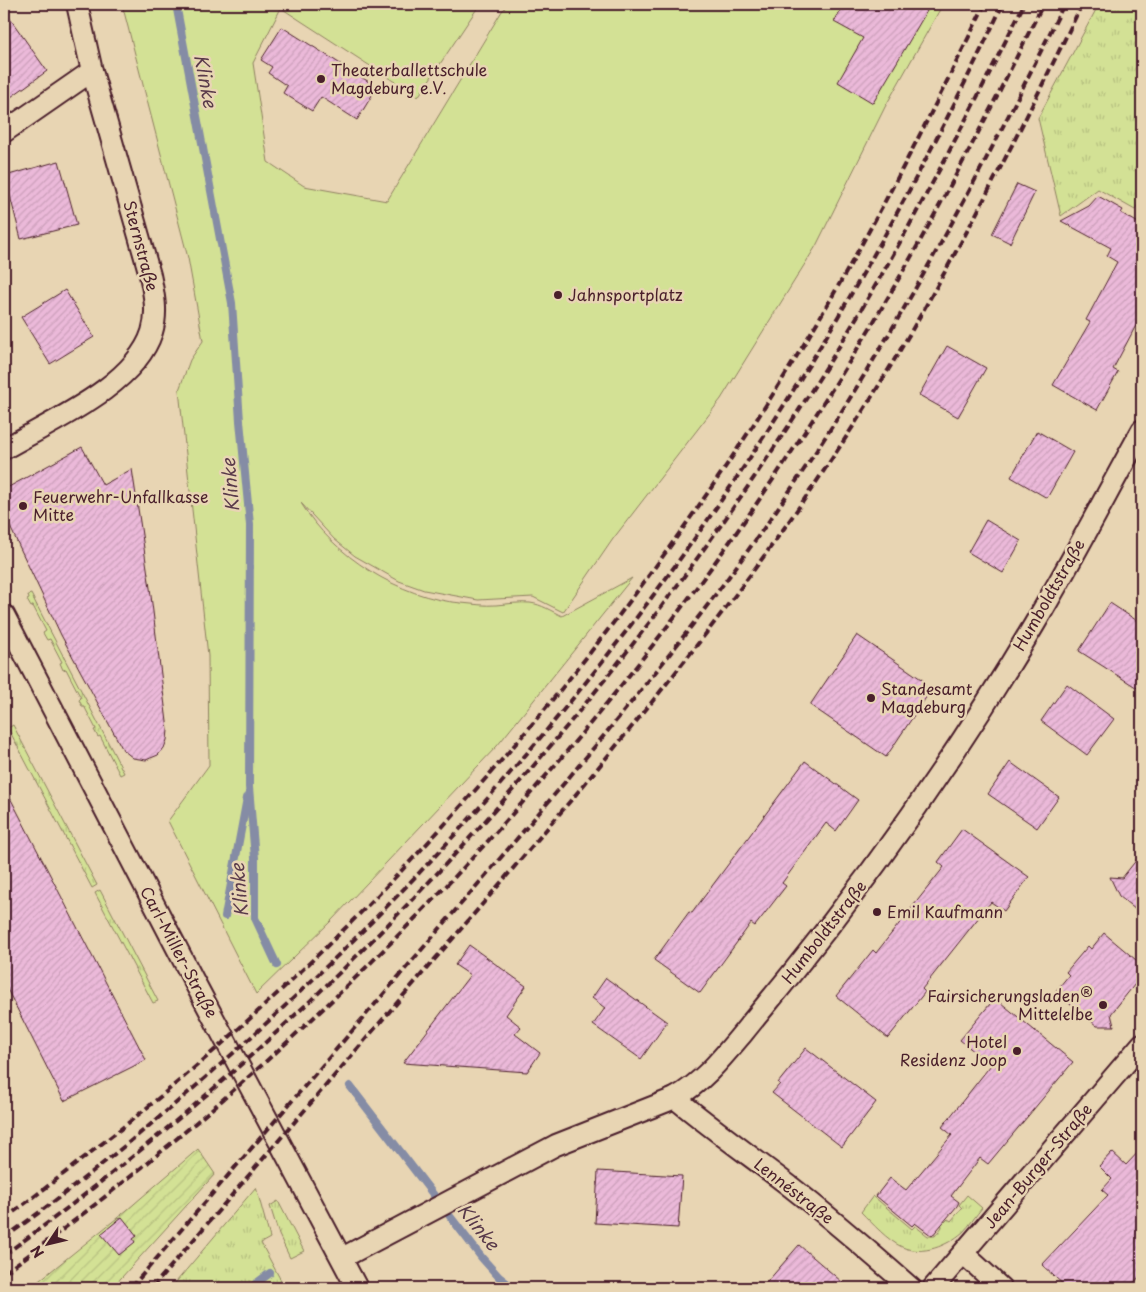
<svg xmlns="http://www.w3.org/2000/svg" width="1146" height="1292" font-family="'Playpen Sans',sans-serif">
<style>
.grass{fill:url(#grass-tufts);stroke:#8e8060}
.park{fill:#d3e195;stroke:#8e8060}
.garden{fill:url(#garden-furrows);stroke:#8e8060}
.lines{fill:none;stroke-linecap:round;stroke-linejoin:round}
.stream{stroke:#858ca5;stroke-width:8}
.building{fill:url(#building-hatch);stroke:#4a1f2b}
.street-casing{stroke:#4a1f2b;stroke-width:24}
.street{stroke:#e8d5b3;stroke-width:20}
.rail{stroke:#4a1f2b;stroke-width:4;stroke-dasharray:8 4;stroke-linecap:butt}
.poi-dot{fill:#4a1f2b;stroke:#e8d5b3;stroke-width:2}
.labels{text-anchor:middle;stroke-width:5;stroke-linejoin:round;paint-order:stroke}
.poi-label{font-size:16px;fill:#4a1f2b;stroke:#e8d5b3;text-anchor:start}
.street-label{font-size:16px;fill:#4a1f2b;stroke:#e8d5b3}
.water-label{font-size:18px;font-style:italic;fill:#593a4a;stroke:#e8d5b3}
</style>
<defs>
<pattern id="grass-tufts" width="24" height="20" patternUnits="userSpaceOnUse" patternTransform="scale(1.25)"><rect width="24" height="20" fill="#d3e195"/><path d="M3 7l-1-3M5 7V3M7 7l1-3M15 17l-1-3M17 17v-4M19 17l1-3" fill="none" stroke="#b7c181"/></pattern>
<pattern id="garden-furrows" width="10" height="10" patternUnits="userSpaceOnUse" patternTransform="scale(1.25)"><rect width="10" height="10" fill="#d3e195"/><path d="M-1 1l2-2M0 10L10 0M9 11l2-2" fill="none" stroke="#b7c181"/></pattern>
<pattern id="building-hatch" width="6" height="6" patternUnits="userSpaceOnUse" patternTransform="scale(1.25)"><rect width="6" height="6" fill="#ebb9d9"/><path d="M-1 1l2-2M0 6l6-6M5 7l2-2" fill="none" stroke="#cb9fba"/></pattern>
</defs>
<rect width="100%" height="100%" fill="#e8d5b3"/>
<filter id="ink" filterUnits="userSpaceOnUse"><feTurbulence type="fractalNoise" baseFrequency=".02" numOctaves="2"/><feDisplacementMap in="SourceGraphic" scale="10" xChannelSelector="R" yChannelSelector="G"/><feConvolveMatrix kernelMatrix="1 2 1 2 8 2 1 2 1" color-interpolation-filters="sRGB"/></filter>
<g filter="url(#ink)">
<g class="grass">
<path d="M1099 4H1142V195L1135 210 1098 189 1061 216 1038 118Z"/>
<path d="M31 594 124 773 120 775 100 736 98 737 94 730 96 729 84 706H82L79 700 81 698 66 669 63 670 60 663 62 662 50 639 47 640 43 633 46 631 33 606 31 607 27 600 29 599 28 595Z"/>
<path d="M13 725 97 885 92 888 8 728Z"/>
<path d="M100 890 158 1001 153 1003 95 893Z"/>
<path d="M256 1187 270 1238 261 1243 285 1288H171Z"/>
<path d="M967 1195 982 1208C976 1215 970 1225 963 1232 947 1246 923 1256 902 1247 887 1240 873 1224 861 1212L873 1196 912 1229 915 1226 928 1236H935L942 1227 941 1222 943 1220 945 1222 948 1219 951 1221 962 1208 959 1205Z"/>
<path d="M278 1201 304 1251 290 1258 279 1235 270 1206Z"/>
</g>
<path class="park" d="M122 4H480L418 97 281 8 253 63 268 162 304 186 387 201 502 11 509 4H943L885 107 816 246 721 399 613 539 563 612 533 597 478 600 424 590 399 581 355 556 334 539 301 503C333 556 400 598 461 603 473 604 485 606 496 605 507 604 520 602 530 603 541 604 553 612 562 616L632 578 497 746 331 921 256 994 168 821 209 765 208 656 179 390 190 360 203 341 188 258Z"/>
<path class="garden" d="M198 1149 215 1174 112 1288H30L127 1210Z"/>
<g class="lines">
<g class="stream">
<path d="M176 4 232 303 240 421 250 525 249 787 255 858V918L277 965"/>
<path d="M225 916 247 798"/>
<path d="M350 1086 482 1258 499 1277 513 1288"/>
<path d="M250 1288 270 1273"/>
</g>
</g>
<g class="building">
<path d="M844 4H931L873 103 838 82 863 38 834 22Z"/>
<path d="M4 10 47 71 4 102Z"/>
<path d="M282 27 377 87 357 120 321 97 312 111 283 93 287 86 268 73 272 67 261 60Z"/>
<path d="M59 161 77 225 21 239 5 176Z"/>
<path d="M1017 184 1035 192 1010 243 992 234Z"/>
<path d="M1098 196 1123 210 1121 213 1142 225V314L1113 369 1118 372 1097 410 1053 385 1090 322 1086 320 1117 262 1107 256 1111 248 1061 221 1089 206Z"/>
<path d="M65 290 94 337 50 364 21 317Z"/>
<path d="M947 346 986 368 958 417 919 395Z"/>
<path d="M1037 431 1073 452 1047 498 1011 477Z"/>
<path d="M82 447 103 485 132 469 150 588 168 730 167 740 164 748 158 755 146 760 133 758 123 750 61 635 4 514 5 489Z"/>
<path d="M986 520 1021 541 1003 573 968 552Z"/>
<path d="M1110 603 1142 624V691L1079 651Z"/>
<path d="M857 635 924 681 922 684 931 690 886 757 810 705Z"/>
<path d="M1067 684 1114 719 1087 755 1041 721Z"/>
<path d="M805 761 858 800 836 831 826 823 782 883 786 886 755 926 751 923 700 993 654 960 689 912 692 913Z"/>
<path d="M1010 762 1059 797 1037 828 988 794Z"/>
<path d="M4 786 146 1060 64 1101 4 983Z"/>
<path d="M962 829 1029 877 1004 911 991 902 922 989 925 992 888 1038 836 996 873 950 876 953 944 867 938 862Z"/>
<path d="M1142 853V915L1119 896 1110 877 1122 878Z"/>
<path d="M1104 933 1142 965V984H1135L1111 1014 1114 1026H1097L1055 992 1069 975 1066 972 1088 946 1091 949Z"/>
<path d="M469 945 526 986 506 1015 521 1027 515 1034 540 1053 527 1072 403 1063 470 975 455 965Z"/>
<path d="M606 978 667 1022 641 1059 593 1025 605 1008 592 998Z"/>
<path d="M995 998 1073 1062 988 1164 980 1158 951 1196 959 1202 957 1206 932 1236 915 1223 912 1226 876 1196 890 1178 906 1190 952 1135 942 1127 991 1065 960 1040Z"/>
<path d="M806 1048 876 1102 842 1147 772 1093 780 1084 778 1083Z"/>
<path d="M1142 1148V1274L1129 1288H1067L1042 1265 1108 1195 1102 1190 1112 1179 1099 1166 1112 1152 1126 1165Z"/>
<path d="M598 1171 682 1176 678 1228 595 1223Z"/>
<path d="M122 1217 137 1236 133 1239 135 1242 119 1255 101 1234Z"/>
<path d="M799 1245 849 1288H762Z"/>
</g>
<g class="lines">
<g class="street-casing">
<g id="street">
<path d="M4 132 92 71"/>
<path d="M4 449C50 422 135 386 152 332 158 313 154 294 150 275L92 71 77 4"/>
<path d="M4 615 196 985 357 1288"/>
<path d="M675 1098C712 1129 752 1157 791 1187 832 1219 872 1254 911 1288"/>
<path d="M964 1254 1001 1288"/>
<path d="M342 1258 556 1145 675 1098C703 1082 722 1058 743 1033 759 1013 776 993 792 973 881 863 962 746 1034 625 1072 561 1106 495 1142 430"/>
<path d="M933 1288 1142 1044"/>
</g>
</g>
<use href="#street" class="street"/>
<g class="rail">
<path d="M4 1219C43 1191 79 1161 117 1132 383 919 610 657 790 367 862 251 925 127 985 4"/>
<path d="M4 1238C98 1171 187 1096 272 1018 432 870 577 706 702 528 818 363 917 186 1003 4"/>
<path d="M4 1255C329 1020 600 723 815 385 893 263 960 133 1024 4"/>
<path d="M4 1273C334 1034 613 736 831 391 910 267 978 136 1043 4"/>
<path d="M131 1288C241 1161 350 1033 460 905 571 776 683 646 780 505 890 345 979 179 1064 4"/>
<path d="M152 1288C253 1171 353 1053 455 936 585 785 716 632 827 466 926 319 1005 162 1082 4"/>
</g>
</g>
</g>
<g class="poi-dot">
<circle cx="321" cy="79" r="5"/>
<circle cx="558" cy="295" r="5"/>
<circle cx="23" cy="506" r="5"/>
<circle cx="871" cy="698" r="5"/>
<circle cx="877" cy="912" r="5"/>
<circle cx="1103" cy="1005" r="5"/>
<circle cx="1017" cy="1051" r="5"/>
</g>
<g class="labels">
<g class="poi-label">
<text x="331" y="76">Theaterballettschule<tspan x="331" dy="18">Magdeburg e.V.</tspan></text>
<text x="568" y="301">Jahnsportplatz</text>
<text x="33" y="503">Feuerwehr-Unfallkasse<tspan x="33" dy="18">Mitte</tspan></text>
<text x="881" y="695">Standesamt<tspan x="881" dy="18">Magdeburg</tspan></text>
<text x="887" y="918">Emil Kaufmann</text>
<text x="1093" y="1002" text-anchor="end">Fairsicherungsladen®<tspan x="1093" dy="18">Mittelelbe</tspan></text>
<text x="1007" y="1048" text-anchor="end">Hotel<tspan x="1007" dy="18">Residenz Joop</tspan></text>
</g>
<g class="street-label">
<text transform="translate(141 246) rotate(75)" y="6">Sternstraße</text>
<text transform="translate(1049 595) rotate(-60)" y="6">Humboldtstraße</text>
<text transform="translate(824 932) rotate(-52)" y="6">Humboldtstraße</text>
<text transform="translate(179 952) rotate(62)" y="6">Carl-Miller-Straße</text>
<text transform="translate(1038 1166) rotate(-50)" y="6">Jean-Burger-Straße</text>
<text transform="translate(794 1191) rotate(38)" y="6">Lennéstraße</text>
</g>
<g class="water-label">
<text transform="translate(205 81) rotate(79)" y="6">Klinke</text>
<text transform="translate(231 485) rotate(-95)" y="6">Klinke</text>
<text transform="translate(240 890) rotate(-95)" y="6">Klinke</text>
<text transform="translate(478 1227) rotate(51)" y="6">Klinke</text>
</g>
</g>
<rect width="1146" height="1292" fill="none" stroke="#e8d5b3" stroke-width="20"/>
<rect x="10" y="10" width="1126" height="1272" fill="none" stroke="#4a1f2b" stroke-width="2" filter="url(#ink)"/>
<g transform="translate(48 1244) rotate(235)" stroke="#e8d5b3" stroke-width="4" paint-order="stroke">
<path d="M0-4L9 19L0 12L-9 19Z" fill="#4a1f2b"/>
<text y="-8" font-size="14" font-weight="bold" text-anchor="middle" fill="#4a1f2b">N</text>
</g>
</svg>
